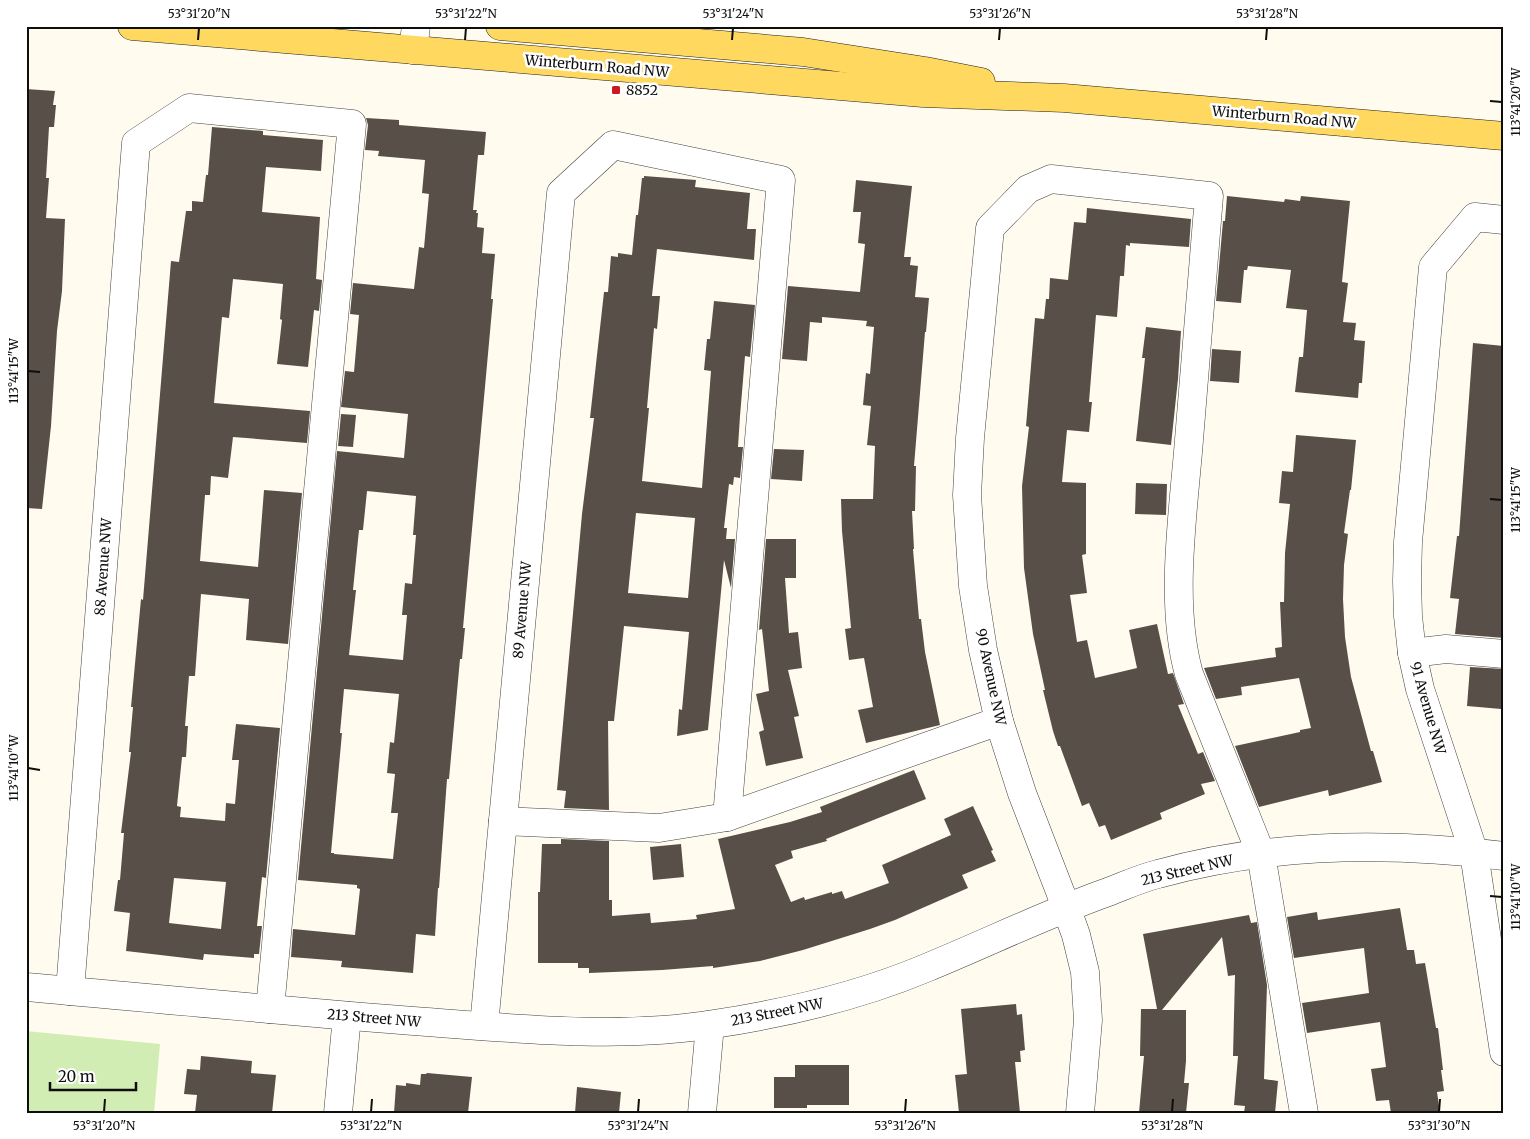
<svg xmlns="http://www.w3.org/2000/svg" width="1530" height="1139" font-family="Merriweather,serif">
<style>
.green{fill:#d2edb4}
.building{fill:#584f49;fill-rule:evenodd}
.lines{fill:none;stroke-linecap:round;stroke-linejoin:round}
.minor-casing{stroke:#414141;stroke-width:29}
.major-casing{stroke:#1f1f1f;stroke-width:29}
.minor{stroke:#fff;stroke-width:28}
.major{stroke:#ffd95f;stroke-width:28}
.ticks{fill:none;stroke:#0e0e0e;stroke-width:2}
.poi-dot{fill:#cb1921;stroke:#fff;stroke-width:2}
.labels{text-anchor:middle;stroke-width:5;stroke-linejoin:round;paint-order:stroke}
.street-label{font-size:14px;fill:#0e0e0e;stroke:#fff}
.poi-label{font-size:14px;fill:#0e0e0e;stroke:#fff;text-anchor:start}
.neatline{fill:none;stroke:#0e0e0e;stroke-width:2}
.ticks-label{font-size:12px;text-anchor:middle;fill:#0e0e0e}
</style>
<rect width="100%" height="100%" fill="#fffcef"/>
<path class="green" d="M26 1031 160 1044 154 1113H26Z"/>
<g class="building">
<path d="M26 89 55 91 53 105H56L54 127H49L46 178H49L46 218 65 219 62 291 57 331 51 426 42 509 26 508Z"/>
<path d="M366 118 399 120V125L486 132 484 155H478L473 210H477L476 213H478L477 227 484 228 482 253 495 254 491 299H493L463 628H465L462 659H460L449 779H447L439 888H438L435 936 416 934 413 973 341 967 342 961 291 957 293 929 355 935 360 889 357 888V885L298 880 337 451 404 458 408 414 341 407 345 371 354 372 359 315 350 314 353 283 414 289 419 247 424 248 429 194 422 193 425 160 378 156 379 151 365 150 368 125ZM367 491 416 496 413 535H416L412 584 405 583 402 615H407L403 660 349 655 356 590H353L359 530H363ZM344 689 399 694 394 743 390 742 387 773 395 774 391 813H398L393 859 334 854V853H331L342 733H340Z"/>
<path d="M212 127 263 131V135L323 140 321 171 266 167 262 212 320 217 316 279 322 280 319 311 314 310 308 367 277 364 282 320 280 319 283 284 233 279 229 318 222 317 214 403 310 411 307 443 233 437 228 478 211 476 210 495H205L200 561 258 567 264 490 302 493 288 644 246 640 249 599 201 594 195 676H189L185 726H188L186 757H182L177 806 181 807 180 817 225 821 226 803 235 804 239 760H232L236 724 280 728 266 878 262 877 257 926H262L259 954H254V958L204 954 203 960 126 951 130 913 114 911 118 880H120L124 833H121L131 752H129L133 707H131L141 599 143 600 171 261 179 262 186 211H192V201L203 202 206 175H208ZM174 878 226 882 221 929 169 923Z"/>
<path d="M644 176 696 180 695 187 750 193 747 229H756L754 260 657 249 652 296H660L657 329 654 328 647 408H649L642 481 702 488 711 371 704 370 707 339H710L714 301 755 305 750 357 745 356 740 416 738 447H743L740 478 734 477 733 485 729 484 724 528H727L726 539H735L731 588 724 560 708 730 677 736 679 709 682 710 689 632 624 626 614 721H608L609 810 564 808 566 791 557 790 582 514 594 418H590L604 292H608L611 256 618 257V253L632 255 636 215H638L642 178H644ZM636 513 695 518 688 598 628 593Z"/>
<path d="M856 180 912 186 904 257H911L910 265 918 266 915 297 929 298 926 332H925L914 466H916L915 511H912L914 549H913L919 619H921L925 652 940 725 866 743 858 710 873 707 864 658 849 660 845 629 851 628 842 531 841 499H873L875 446 867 445 871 406 863 405 866 373 870 374 874 327 866 326 867 321 822 317V323L810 322 807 361 782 359 788 286 860 292 865 244 858 243 861 212H853Z"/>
<path d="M1227 196 1284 202 1285 199 1300 201 1301 196 1350 201 1342 282 1348 283 1343 322 1356 323 1354 340 1365 341 1362 383H1359L1358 398 1295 392 1299 357H1303L1307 310 1286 308 1291 270 1248 266 1247 270H1244L1241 303 1216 301 1223 221H1225Z"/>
<path d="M1087 208 1191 219 1189 247 1130 243V246L1126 245 1124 276H1120L1117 317 1096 315 1089 402H1092L1089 432 1067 430 1062 482 1086 483V554L1082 555 1087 593 1070 595 1077 642 1087 640 1095 678 1137 668 1129 630 1157 624 1168 674 1173 673 1184 704 1178 705 1198 754 1203 752 1215 781 1201 784 1205 794 1160 813 1162 819 1111 840 1105 825 1099 827 1089 803 1082 806 1060 746H1058L1053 731 1043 690H1045L1033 634 1024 568 1022 486 1029 427 1026 426 1035 318 1044 319 1046 299H1049L1050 278 1068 280 1074 222 1086 223Z"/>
<path d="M1146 327 1181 331 1178 379 1171 445 1136 441 1145 358H1142Z"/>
<path d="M1473 343 1504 346V586L1501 609 1504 610V638L1455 634 1459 599 1450 598 1457 536H1459Z"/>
<path d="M1212 349 1241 351 1239 383 1210 381Z"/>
<path d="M341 414 356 415 353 447 338 446Z"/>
<path d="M1296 435 1356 440 1351 490H1350L1344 533 1348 534 1344 565 1343 599 1345 637 1351 677 1371 751H1373L1382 782 1329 796 1328 790 1259 807 1235 746 1300 732V730L1311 728 1299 678 1241 687 1242 695 1216 699 1204 668 1276 657 1275 648 1282 647 1280 602H1284L1285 553 1290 504 1279 503 1282 471 1293 472Z"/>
<path d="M774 449 804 450 802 481 771 479Z"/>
<path d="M1136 483 1167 484 1166 515 1135 514Z"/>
<path d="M766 539H796V578H785L789 633 798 632 802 668 788 670 799 716 794 717 803 758 766 766 759 732 764 730 756 694 769 691 762 629 759 630Z"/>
<path d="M1470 667 1504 669 1501 709 1467 706Z"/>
<path d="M914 770 926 799 826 839 827 841 791 851 793 858 775 865 791 902 804 897 805 900 832 892V894L842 891 845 899 889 883 882 865 951 835 944 819 973 806 993 850 991 851 996 861 962 875 968 888 895 920 870 929 803 950 760 961 713 968V966L662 970 589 973V968H578V963H538V892H540L542 844H561V839L609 841V900H612V916L650 913 651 923 697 919 696 915 735 909 718 839 790 822 822 812 820 807Z"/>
<path d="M681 844 684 877 653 880 650 847Z"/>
<path d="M1400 908 1407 950H1414L1416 964 1425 963 1436 1028H1438L1443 1070H1441L1444 1091 1437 1092 1440 1113H1391L1389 1100 1376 1101 1371 1069 1386 1067 1380 1022 1307 1033 1302 1003 1369 993 1364 948 1294 958 1287 917 1317 912 1318 920Z"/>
<path d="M1249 915 1251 923 1257 922 1267 985 1264 1079 1278 1081 1275 1113H1244L1245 1106 1234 1105 1238 1056H1233L1235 975 1228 976 1222 937 1162 1010H1186V1061L1184 1083H1189L1186 1113H1139L1144 1056H1140L1141 1009H1157L1143 934Z"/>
<path d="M1016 1004 1017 1015 1022 1014 1025 1050 1020 1051 1021 1062H1015L1020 1113H959L955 1075 967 1074 961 1009Z"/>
<path d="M201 1056 252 1061 251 1073 276 1075 272 1113H195L197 1095 184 1094 187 1069 200 1070Z"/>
<path d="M795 1065H849V1105H807V1108H774V1077H795Z"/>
<path d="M427 1073 472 1077 468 1113H394L396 1085 406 1086V1083L420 1085 421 1074H426Z"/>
<path d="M577 1087 621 1092 619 1113H575Z"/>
</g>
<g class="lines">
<g class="minor-casing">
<g id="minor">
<path d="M413 50 416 26"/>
<path d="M1504 220 1475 217 1433 267 1408 542 1407 581 1408 616 1412 653 1420 689 1474 853 1504 1052"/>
<path d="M1412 653 1446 649 1504 654"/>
<path d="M503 821 659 828 727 817 999 721"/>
<path d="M26 987C160 999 293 1012 427 1022 519 1029 622 1039 714 1024 787 1013 857 997 926 968 987 943 1046 914 1108 892 1124 886 1141 878 1158 874 1269 843 1389 842 1504 856"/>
<path d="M70 991 136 143 189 108 352 124 270 1009"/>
<path d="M484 1026 561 193 613 145 781 180 727 817"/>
<path d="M338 1113 347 1016"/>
<path d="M702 1113 710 1025"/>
<path d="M1080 1113 1088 1020 1085 972 1076 935 1066 907 1022 793 999 721 983 650 973 586 967 495 970 438 990 228 1028 189 1051 179 1209 196C1202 281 1195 367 1188 452 1182 522 1170 606 1189 674L1261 854 1304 1113"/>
</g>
</g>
<g class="major-casing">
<g id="major">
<path d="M132 26 923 93 1064 98 1504 136"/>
<path d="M500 26 803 52 925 71 981 82"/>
</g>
</g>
<use href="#minor" class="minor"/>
<use href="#major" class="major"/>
</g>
<path class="ticks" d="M198 40 199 28M465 40 466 28M732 40 733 28M999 40 1000 28M1266 40 1267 28M1490 101 1502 102M28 371 40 372M1490 499 1502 500M28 768 40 770M1490 896 1502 897M104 1112 105 1099M371 1112 372 1099M638 1112 639 1099M905 1112 906 1099M1172 1112 1173 1099M1439 1112 1440 1099"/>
<rect class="poi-dot" x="611" y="85" width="10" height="10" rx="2.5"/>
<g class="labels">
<g class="street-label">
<text transform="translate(597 66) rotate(5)" y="5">Winterburn Road NW</text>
<text transform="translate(1284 117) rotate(5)" y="5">Winterburn Road NW</text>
<text transform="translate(103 567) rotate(-86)" y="5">88 Avenue NW</text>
<text transform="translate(522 610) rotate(-85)" y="5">89 Avenue NW</text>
<text transform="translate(991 677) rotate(78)" y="5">90 Avenue NW</text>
<text transform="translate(1428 708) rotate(74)" y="5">91 Avenue NW</text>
<text transform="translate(1187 870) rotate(-13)" y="5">213 Street NW</text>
<text transform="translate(777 1012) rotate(-11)" y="5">213 Street NW</text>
<text transform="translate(374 1018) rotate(5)" y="5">213 Street NW</text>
</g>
<g class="poi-label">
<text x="626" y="95">8852</text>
</g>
</g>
<rect width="1530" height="1139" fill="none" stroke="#ffffff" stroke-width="55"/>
<path d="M50 1082v8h86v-8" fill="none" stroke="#0e0e0e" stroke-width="2.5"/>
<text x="58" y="1082" font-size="15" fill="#0e0e0e" stroke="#ffffff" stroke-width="4" paint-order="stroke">20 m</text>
<rect x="28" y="28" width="1474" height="1084" class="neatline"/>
<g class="ticks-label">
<text x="199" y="18">53°31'20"N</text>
<text x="466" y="18">53°31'22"N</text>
<text x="733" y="18">53°31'24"N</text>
<text x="1000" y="18">53°31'26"N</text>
<text x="1267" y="18">53°31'28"N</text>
<text transform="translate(1516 102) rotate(-90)" y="4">113°41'20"W</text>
<text transform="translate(14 371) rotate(-90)" y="4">113°41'15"W</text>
<text transform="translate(1516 500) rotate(-90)" y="4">113°41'15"W</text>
<text transform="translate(14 768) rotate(-90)" y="4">113°41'10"W</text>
<text transform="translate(1516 897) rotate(-90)" y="4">113°41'10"W</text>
<text x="104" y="1130">53°31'20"N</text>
<text x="371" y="1130">53°31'22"N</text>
<text x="638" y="1130">53°31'24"N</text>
<text x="905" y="1130">53°31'26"N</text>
<text x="1172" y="1130">53°31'28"N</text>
<text x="1439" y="1130">53°31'30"N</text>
</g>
</svg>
